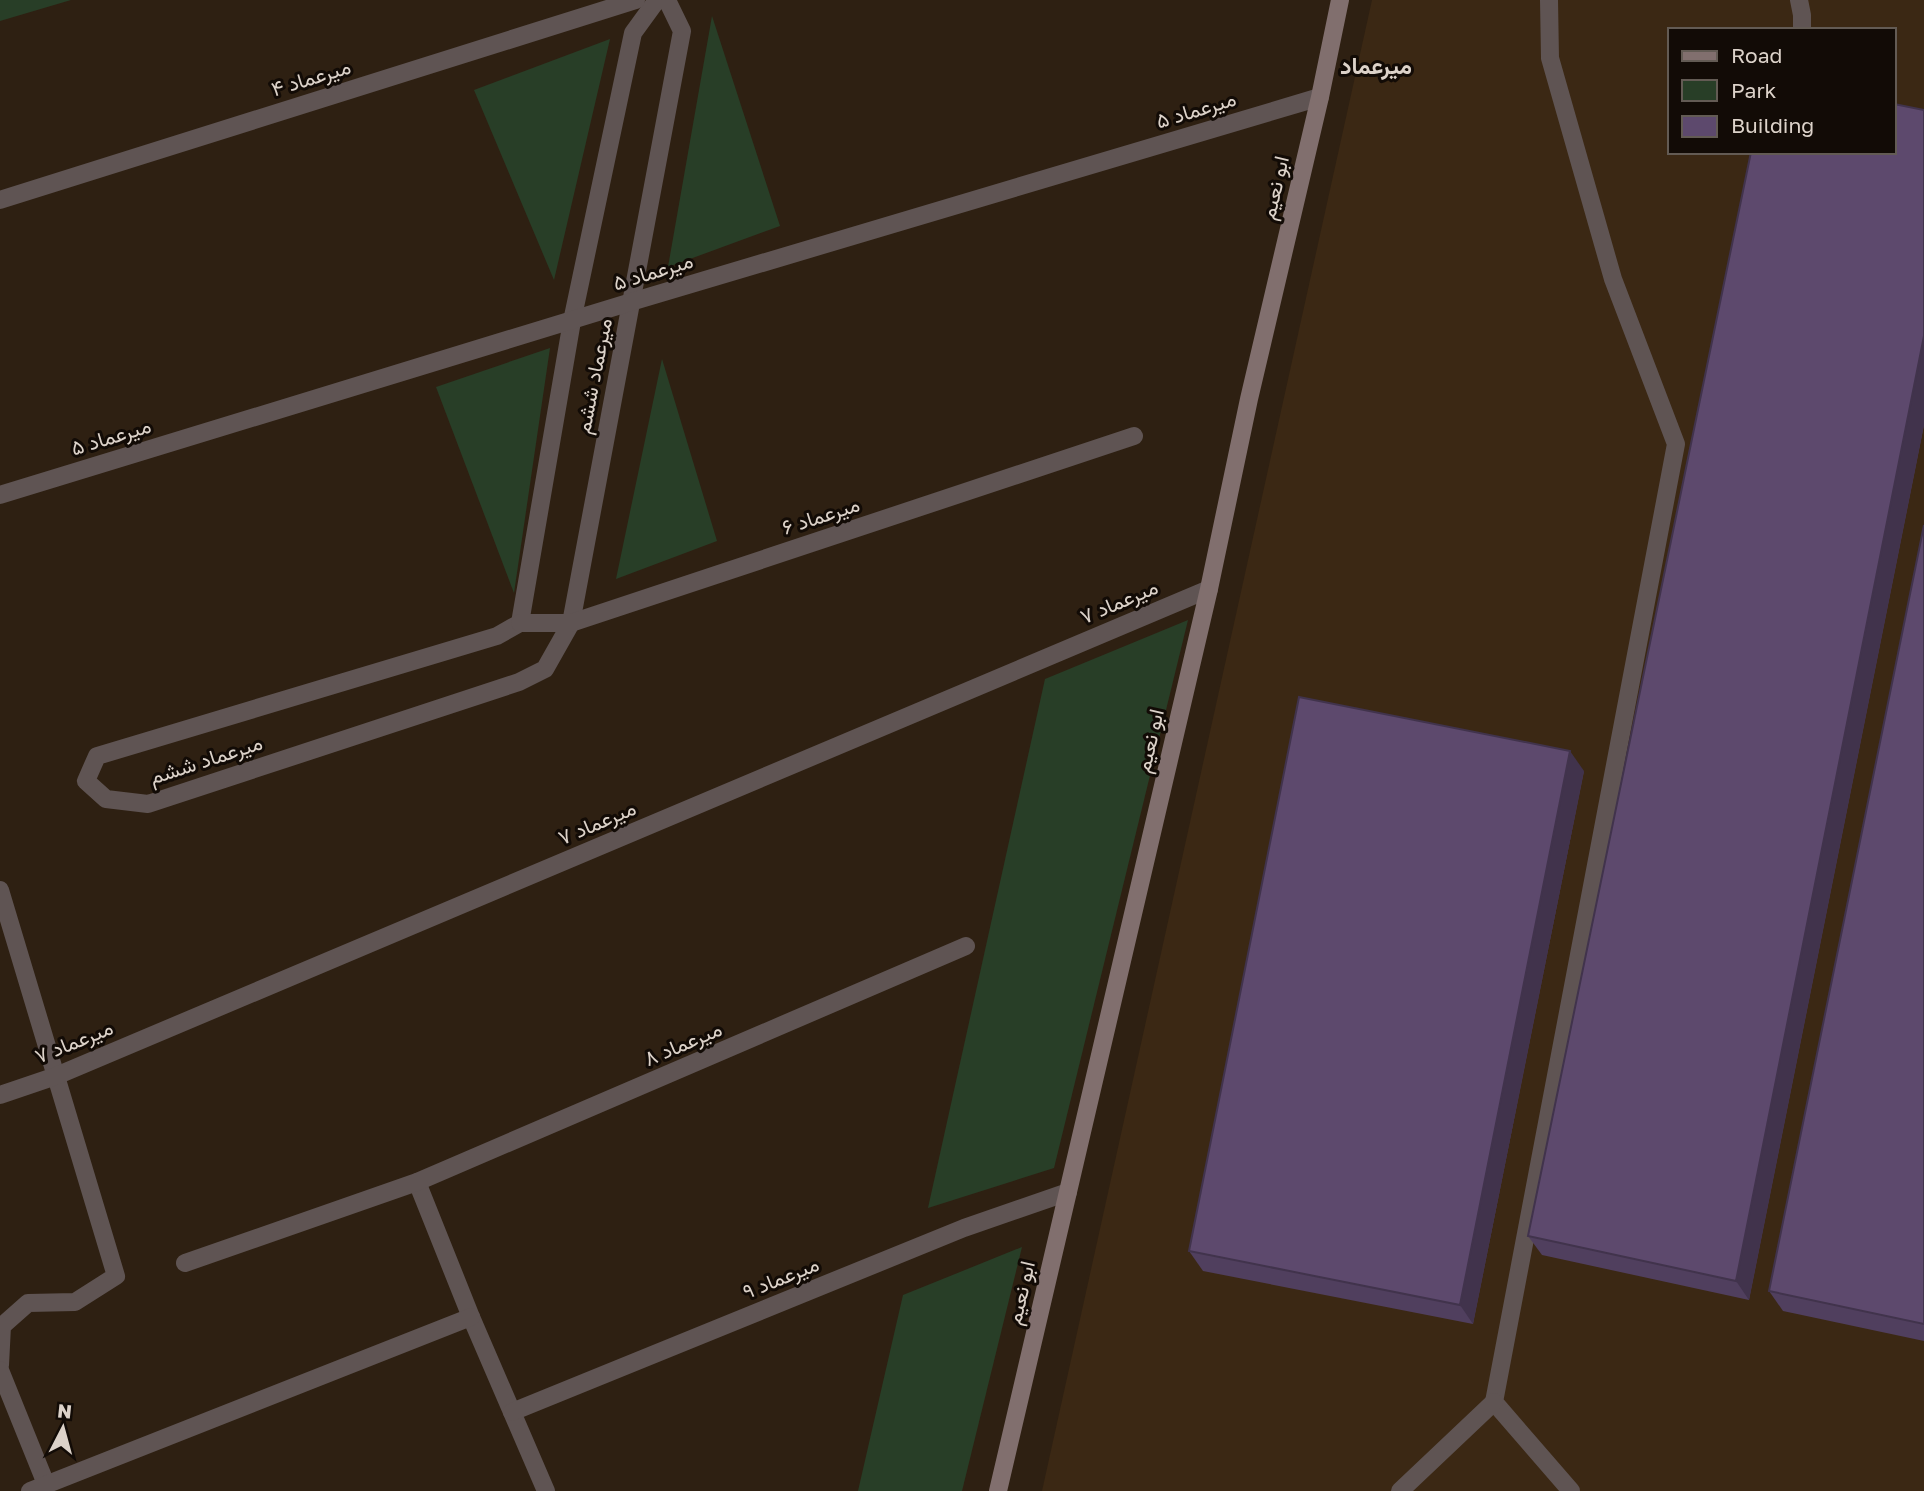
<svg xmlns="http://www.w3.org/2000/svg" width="1924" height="1491" font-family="'Golos Text',Vazirmatn,sans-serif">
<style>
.built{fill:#3b2814;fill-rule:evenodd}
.green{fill:#283e27}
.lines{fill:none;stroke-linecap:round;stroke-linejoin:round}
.service{stroke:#5f5453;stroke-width:18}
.minor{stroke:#5f5453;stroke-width:18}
.secondary{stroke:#816f6e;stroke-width:18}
.wall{fill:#503f5e}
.shaded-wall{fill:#41334c}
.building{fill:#5d496d;stroke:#41334c;stroke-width:2}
.labels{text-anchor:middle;stroke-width:6;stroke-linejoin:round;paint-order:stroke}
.street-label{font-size:21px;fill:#dcd2c9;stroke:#120b06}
.neighbourhood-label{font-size:23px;font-weight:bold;fill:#dcd2c9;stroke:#120b06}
</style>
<rect width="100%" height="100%" fill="#2e2012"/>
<path class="built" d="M1372 0H1924V1491H1042ZM1670 30H1894V152H1670Z"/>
<g class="green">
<path d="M0 0H71L0 21Z"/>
<path d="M712 16 780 226 668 267Z"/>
<path d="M610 39 554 280 474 90Z"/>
<path d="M550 348 514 593 436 387Z"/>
<path d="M662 359 717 541 616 579Z"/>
<path d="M1188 620 1054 1168 928 1208 1045 679Z"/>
<path d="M1022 1247 962 1491H858L903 1295Z"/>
</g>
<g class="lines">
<g class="service">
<path d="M1549 0 1550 58 1613 279 1676 444 1494 1402 1571 1491"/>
<path d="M1799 0 1802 15V30"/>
<path d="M1400 1491 1494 1402"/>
</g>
<g class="minor">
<path d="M657 0 633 33 572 321 520 623 497 636 97 756 86 781 106 799 148 804 519 682 545 669 571 623 682 31 667 0"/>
<path d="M0 200 636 0"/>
<path d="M0 495 631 302 1320 97"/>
<path d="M520 623H571L1134 436"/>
<path d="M0 890 116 1276 75 1302 28 1303 2 1326 0 1365"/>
<path d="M0 1095 56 1076 1209 589"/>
<path d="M417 1182 471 1317 546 1491"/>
<path d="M185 1263 417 1182 966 946"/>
<path d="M0 1370 46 1484"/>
<path d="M512 1412 964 1228 1068 1192"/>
<path d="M30 1491 471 1317"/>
</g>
<path class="secondary" d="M998 1491 1209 589 1249 399 1320 97 1340 0"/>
</g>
<g class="wall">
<path d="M1924 110V425L1749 1300 1542 1255 1528 1236Z"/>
<path d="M1924 525V1341L1783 1311 1769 1291Z"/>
<path d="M1584 771 1473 1324 1203 1271 1189 1251Z"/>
</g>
<g class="shaded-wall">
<path d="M1924 336V425L1749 1300 1736 1281Z"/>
<path d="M1570 751 1584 771 1473 1324 1460 1305Z"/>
</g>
<g class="building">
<path d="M1894 104 1924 110V336L1736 1281 1528 1236 1751 152H1894Z"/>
<path d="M1924 525V1324L1769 1291Z"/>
<path d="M1299 697 1570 751 1460 1305 1189 1251Z"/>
</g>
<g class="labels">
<g class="street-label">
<text transform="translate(311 78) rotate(-17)" y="7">میرعماد ۴</text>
<text transform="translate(1196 110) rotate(-17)" y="7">میرعماد ۵</text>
<text transform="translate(1275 188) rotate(-77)" y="7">ابو نعیم</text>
<text transform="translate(653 272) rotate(-17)" y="7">میرعماد ۵</text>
<text transform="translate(594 376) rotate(-79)" y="7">میرعماد ششم</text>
<text transform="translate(111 437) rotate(-17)" y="7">میرعماد ۵</text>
<text transform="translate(821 516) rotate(-18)" y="7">میرعماد ۶</text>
<text transform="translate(1119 602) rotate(-23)" y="7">میرعماد ۷</text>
<text transform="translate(1150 741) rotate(-77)" y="7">ابو نعیم</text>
<text transform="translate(206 760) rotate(-18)" y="7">میرعماد ششم</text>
<text transform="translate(597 823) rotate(-23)" y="7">میرعماد ۷</text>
<text transform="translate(74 1042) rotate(-22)" y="7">میرعماد ۷</text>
<text transform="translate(683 1044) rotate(-23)" y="7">میرعماد ۸</text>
<text transform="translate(781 1278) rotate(-22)" y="7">میرعماد ۹</text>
<text transform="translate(1021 1293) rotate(-77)" y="7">ابو نعیم</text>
</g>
<g class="neighbourhood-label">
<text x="1376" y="74">میرعماد</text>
</g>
</g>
<rect x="1668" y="28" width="228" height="126" fill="#120b06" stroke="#635b54" stroke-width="2"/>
<rect x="1682" y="51" width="35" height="10" fill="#816f6e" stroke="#635b54" stroke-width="2"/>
<text x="1731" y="63" font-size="21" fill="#dcd2c9">Road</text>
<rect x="1682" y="80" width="35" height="21" fill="#283e27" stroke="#635b54" stroke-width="2"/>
<text x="1731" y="98" font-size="21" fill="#dcd2c9">Park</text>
<rect x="1682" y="116" width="35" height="21" fill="#5d496d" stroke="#635b54" stroke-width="2"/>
<text x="1731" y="133" font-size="21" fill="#dcd2c9">Building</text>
<g transform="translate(63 1428) rotate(6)" stroke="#120b06" stroke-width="5" paint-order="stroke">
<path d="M0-5L12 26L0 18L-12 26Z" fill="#dcd2c9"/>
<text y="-10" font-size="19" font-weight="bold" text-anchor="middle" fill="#dcd2c9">N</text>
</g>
</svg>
